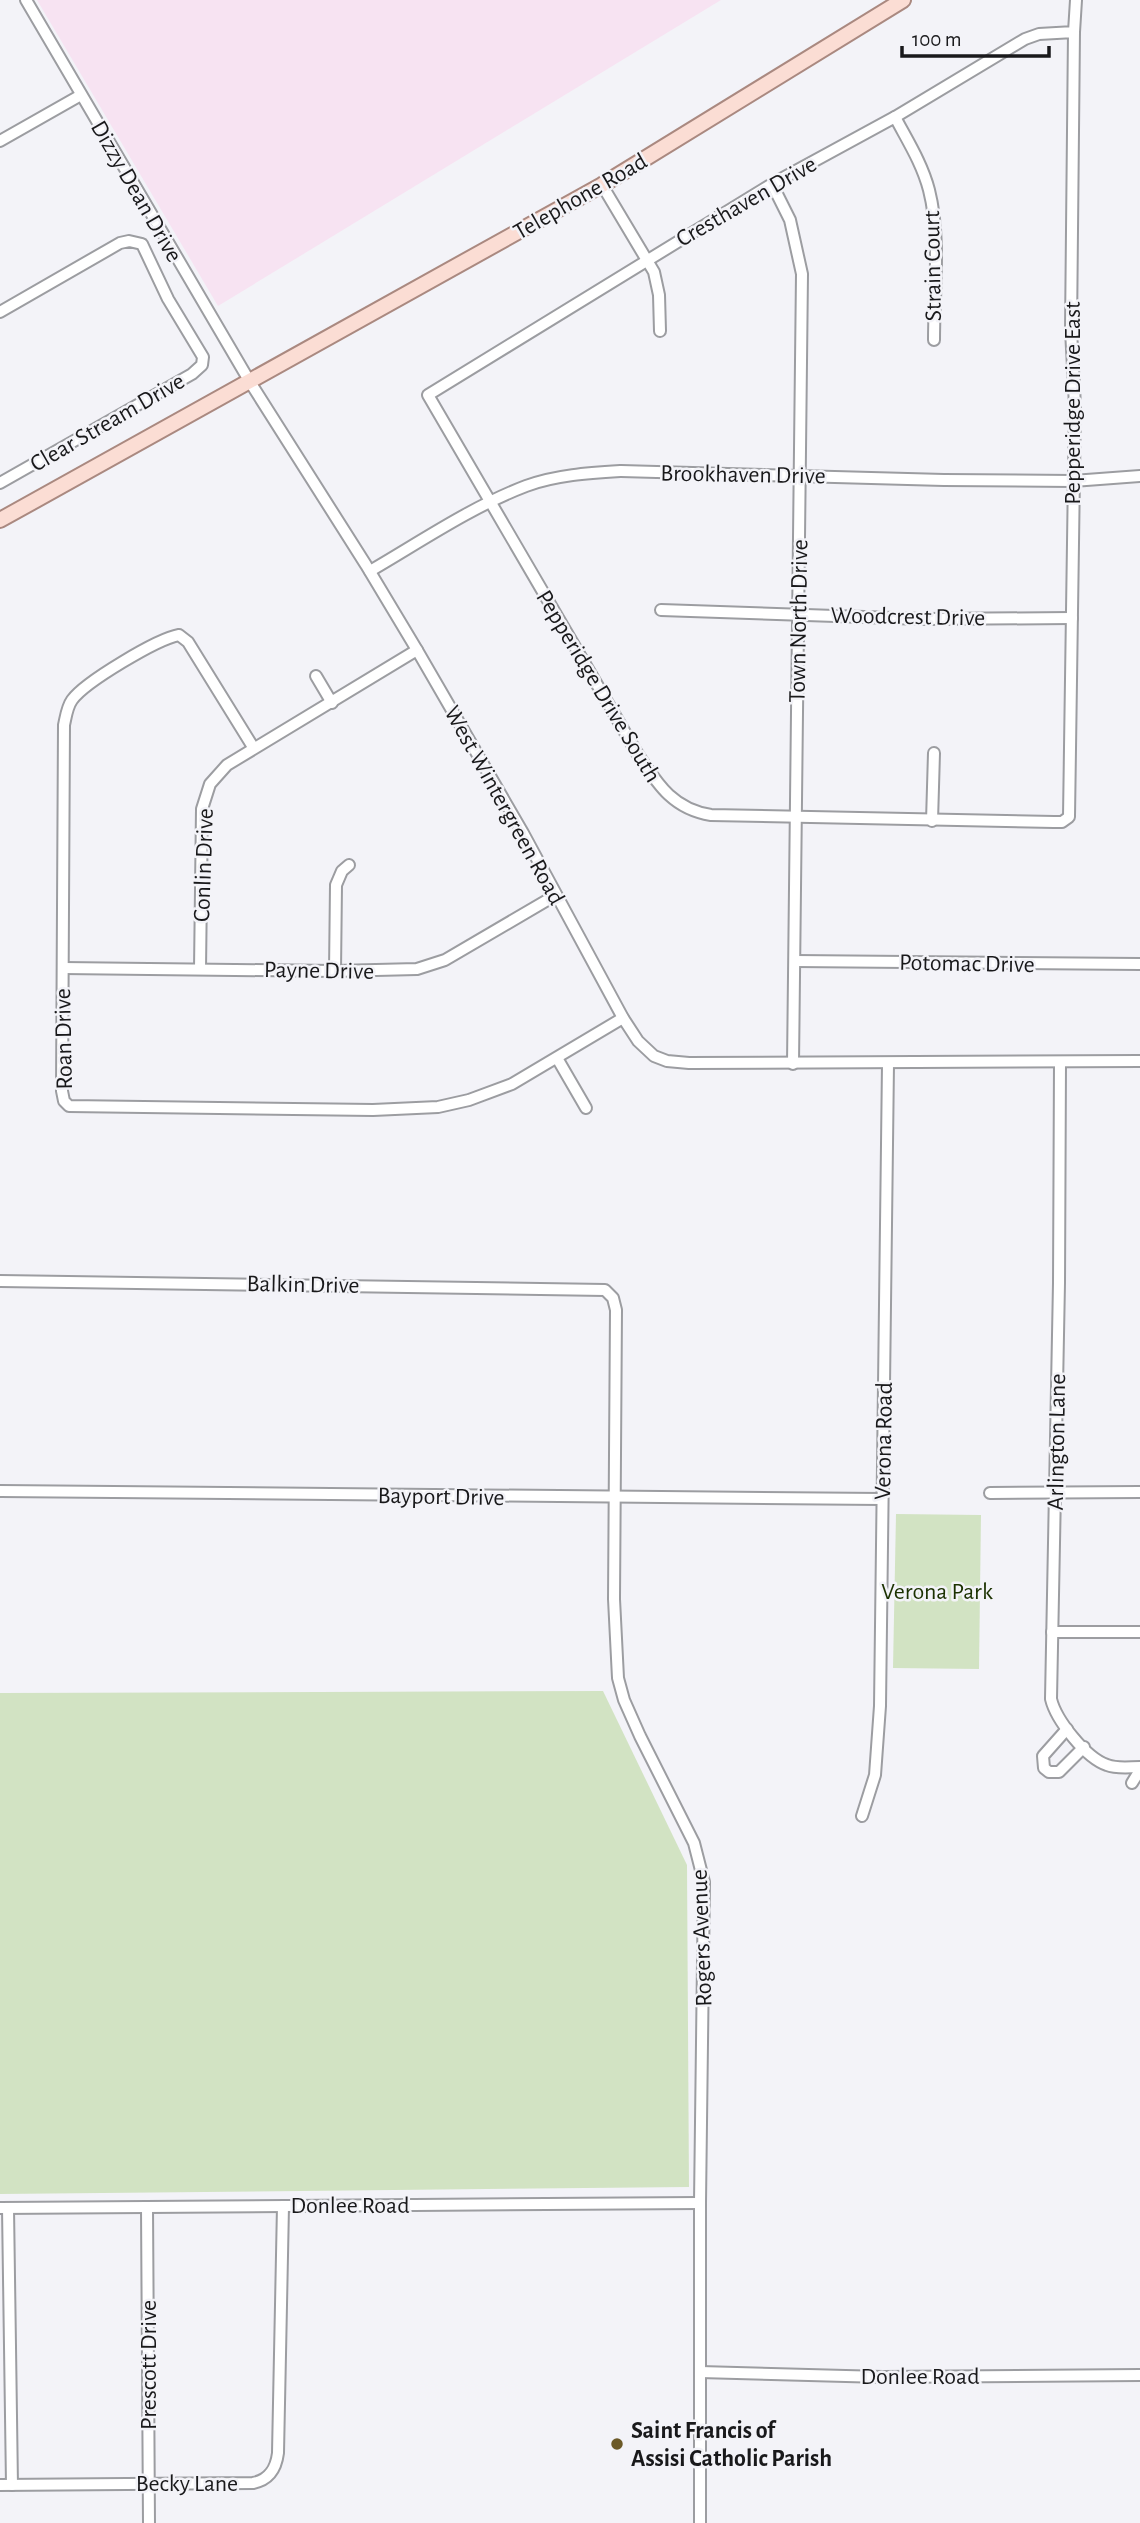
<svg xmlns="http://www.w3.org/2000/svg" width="1140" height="2523" font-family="'Alegreya Sans',sans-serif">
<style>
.industrial{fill:#f7e3f2}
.green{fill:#d2e3c3}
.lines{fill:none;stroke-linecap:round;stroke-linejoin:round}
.minor-casing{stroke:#9c9da1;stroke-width:14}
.major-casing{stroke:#aa8980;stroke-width:18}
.minor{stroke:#fff;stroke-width:10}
.major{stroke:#fbddd4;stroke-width:14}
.poi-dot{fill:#6b5927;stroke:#f3f3f8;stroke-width:2.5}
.labels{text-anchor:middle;stroke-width:5;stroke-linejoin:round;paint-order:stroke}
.street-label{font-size:24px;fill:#19191b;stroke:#f3f3f8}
.park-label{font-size:24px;fill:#1b3100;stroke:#f3f3f8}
.poi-label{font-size:24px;font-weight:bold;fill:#19191b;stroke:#f3f3f8;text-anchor:start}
</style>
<rect width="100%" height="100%" fill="#f3f3f8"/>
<path class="industrial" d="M37 0H721L218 306Z"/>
<g class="green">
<path d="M896 1514 981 1515 979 1669 893 1668Z"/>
<path d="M603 1691 687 1865 689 2187 0 2194V1693Z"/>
</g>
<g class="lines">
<g class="minor-casing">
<g id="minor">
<path d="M26 0 250 382 366 565 417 650 523 833 623 1018 638 1041 654 1056 667 1061 689 1063 1140 1061"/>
<path d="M1074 32 1039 34 1025 39 895 117 772 184 428 395 637 753C657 783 672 809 711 815L1054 822H1062L1069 817 1075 406 1071 330 1074 32 1076 0"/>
<path d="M895 117C907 140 922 163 929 190 941 237 934 291 934 340"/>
<path d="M0 141 81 95"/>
<path d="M772 184 790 220 802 274 793 1064"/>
<path d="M602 185 654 272 659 295 660 331"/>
<path d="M0 312 120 243 129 241 142 244 168 299 203 357 202 365 192 374 0 483"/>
<path d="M370 571C420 542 471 507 526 486 556 475 589 473 621 471L944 480 1073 481 1140 476"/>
<path d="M661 610 923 619 1072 618"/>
<path d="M316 676 332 703"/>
<path d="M253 747 188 642 179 635C157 639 85 682 72 700 67 707 66 716 64 725L62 1091 64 1101 69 1106 373 1110 438 1107 469 1100 512 1084 623 1018"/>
<path d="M932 821 934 753"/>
<path d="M795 961 1140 964"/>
<path d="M63 968 335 971 417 969 445 960 556 895"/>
<path d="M200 969 202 809 210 784 227 765 417 650"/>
<path d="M335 971 336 885 342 871 349 865"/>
<path d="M557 1058 586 1108"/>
<path d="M1060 1063 1059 1283 1051 1699C1056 1720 1086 1758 1107 1765 1117 1769 1129 1767 1140 1767"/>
<path d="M0 1281 605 1290 613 1298 616 1310 614 1599 618 1678 624 1700 640 1736 694 1843 704 1882 700 2203V2523"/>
<path d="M0 1491 882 1499"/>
<path d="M990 1493 1140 1492"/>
<path d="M1052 1632H1140"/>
<path d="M1067 1729 1043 1756 1044 1768 1049 1772H1059L1084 1747"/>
<path d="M1132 1783 1140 1770"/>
<path d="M862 1816 875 1775 880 1706 888 1064"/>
<path d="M147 2207 149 2523"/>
<path d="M0 2208 700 2203"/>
<path d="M8 2208 12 2485"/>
<path d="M700 2372 883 2377 1140 2375"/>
<path d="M0 2485 253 2483C269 2480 276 2469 278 2453L283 2206"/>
</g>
</g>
<g class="major-casing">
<path id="major" d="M0 520 602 185 903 0"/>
</g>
<use href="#minor" class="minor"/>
<use href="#major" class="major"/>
</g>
<circle class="poi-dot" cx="617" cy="2444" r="7"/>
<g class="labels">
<g class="street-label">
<text transform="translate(137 191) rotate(60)" y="8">Dizzy Dean Drive</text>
<text transform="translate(580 196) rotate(-30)" y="8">Telephone Road</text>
<text transform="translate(746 201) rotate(-30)" y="8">Cresthaven Drive</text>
<text transform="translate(932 266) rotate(-91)" y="8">Strain Court</text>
<text transform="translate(1072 403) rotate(-90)" y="8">Pepperidge Drive East</text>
<text transform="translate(107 422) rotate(-30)" y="8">Clear Stream Drive</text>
<text transform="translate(743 474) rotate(1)" y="8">Brookhaven Drive</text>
<text transform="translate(908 616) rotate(1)" y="8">Woodcrest Drive</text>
<text transform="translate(798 621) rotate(-89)" y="8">Town North Drive</text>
<text transform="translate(599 686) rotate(59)" y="8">Pepperidge Drive South</text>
<text transform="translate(505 805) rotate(61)" y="8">West Wintergreen Road</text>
<text transform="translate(203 865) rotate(-88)" y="8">Conlin Drive</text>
<text transform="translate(967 963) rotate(1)" y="8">Potomac Drive</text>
<text transform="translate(319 970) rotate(1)" y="8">Payne Drive</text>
<text transform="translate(63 1039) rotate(-91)" y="8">Roan Drive</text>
<text transform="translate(303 1284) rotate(1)" y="8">Balkin Drive</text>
<text transform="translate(883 1441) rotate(-89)" y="8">Verona Road</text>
<text transform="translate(1056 1442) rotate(-89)" y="8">Arlington Lane</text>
<text transform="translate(441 1496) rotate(1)" y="8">Bayport Drive</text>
<text transform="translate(701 1938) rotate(-92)" y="8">Rogers Avenue</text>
<text x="350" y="2213">Donlee Road</text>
<text transform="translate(148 2365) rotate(-90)" y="8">Prescott Drive</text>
<text x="920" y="2384">Donlee Road</text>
<text x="187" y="2491">Becky Lane</text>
</g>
<g class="park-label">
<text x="937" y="1599">Verona Park</text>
</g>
<g class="poi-label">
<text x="631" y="2438">Saint Francis of<tspan x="631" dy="28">Assisi Catholic Parish</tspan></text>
</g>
</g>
<path d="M902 46v10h147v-10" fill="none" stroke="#19191b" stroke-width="3.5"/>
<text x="912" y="46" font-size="21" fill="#19191b" stroke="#f3f3f8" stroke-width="5" paint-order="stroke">100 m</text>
</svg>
